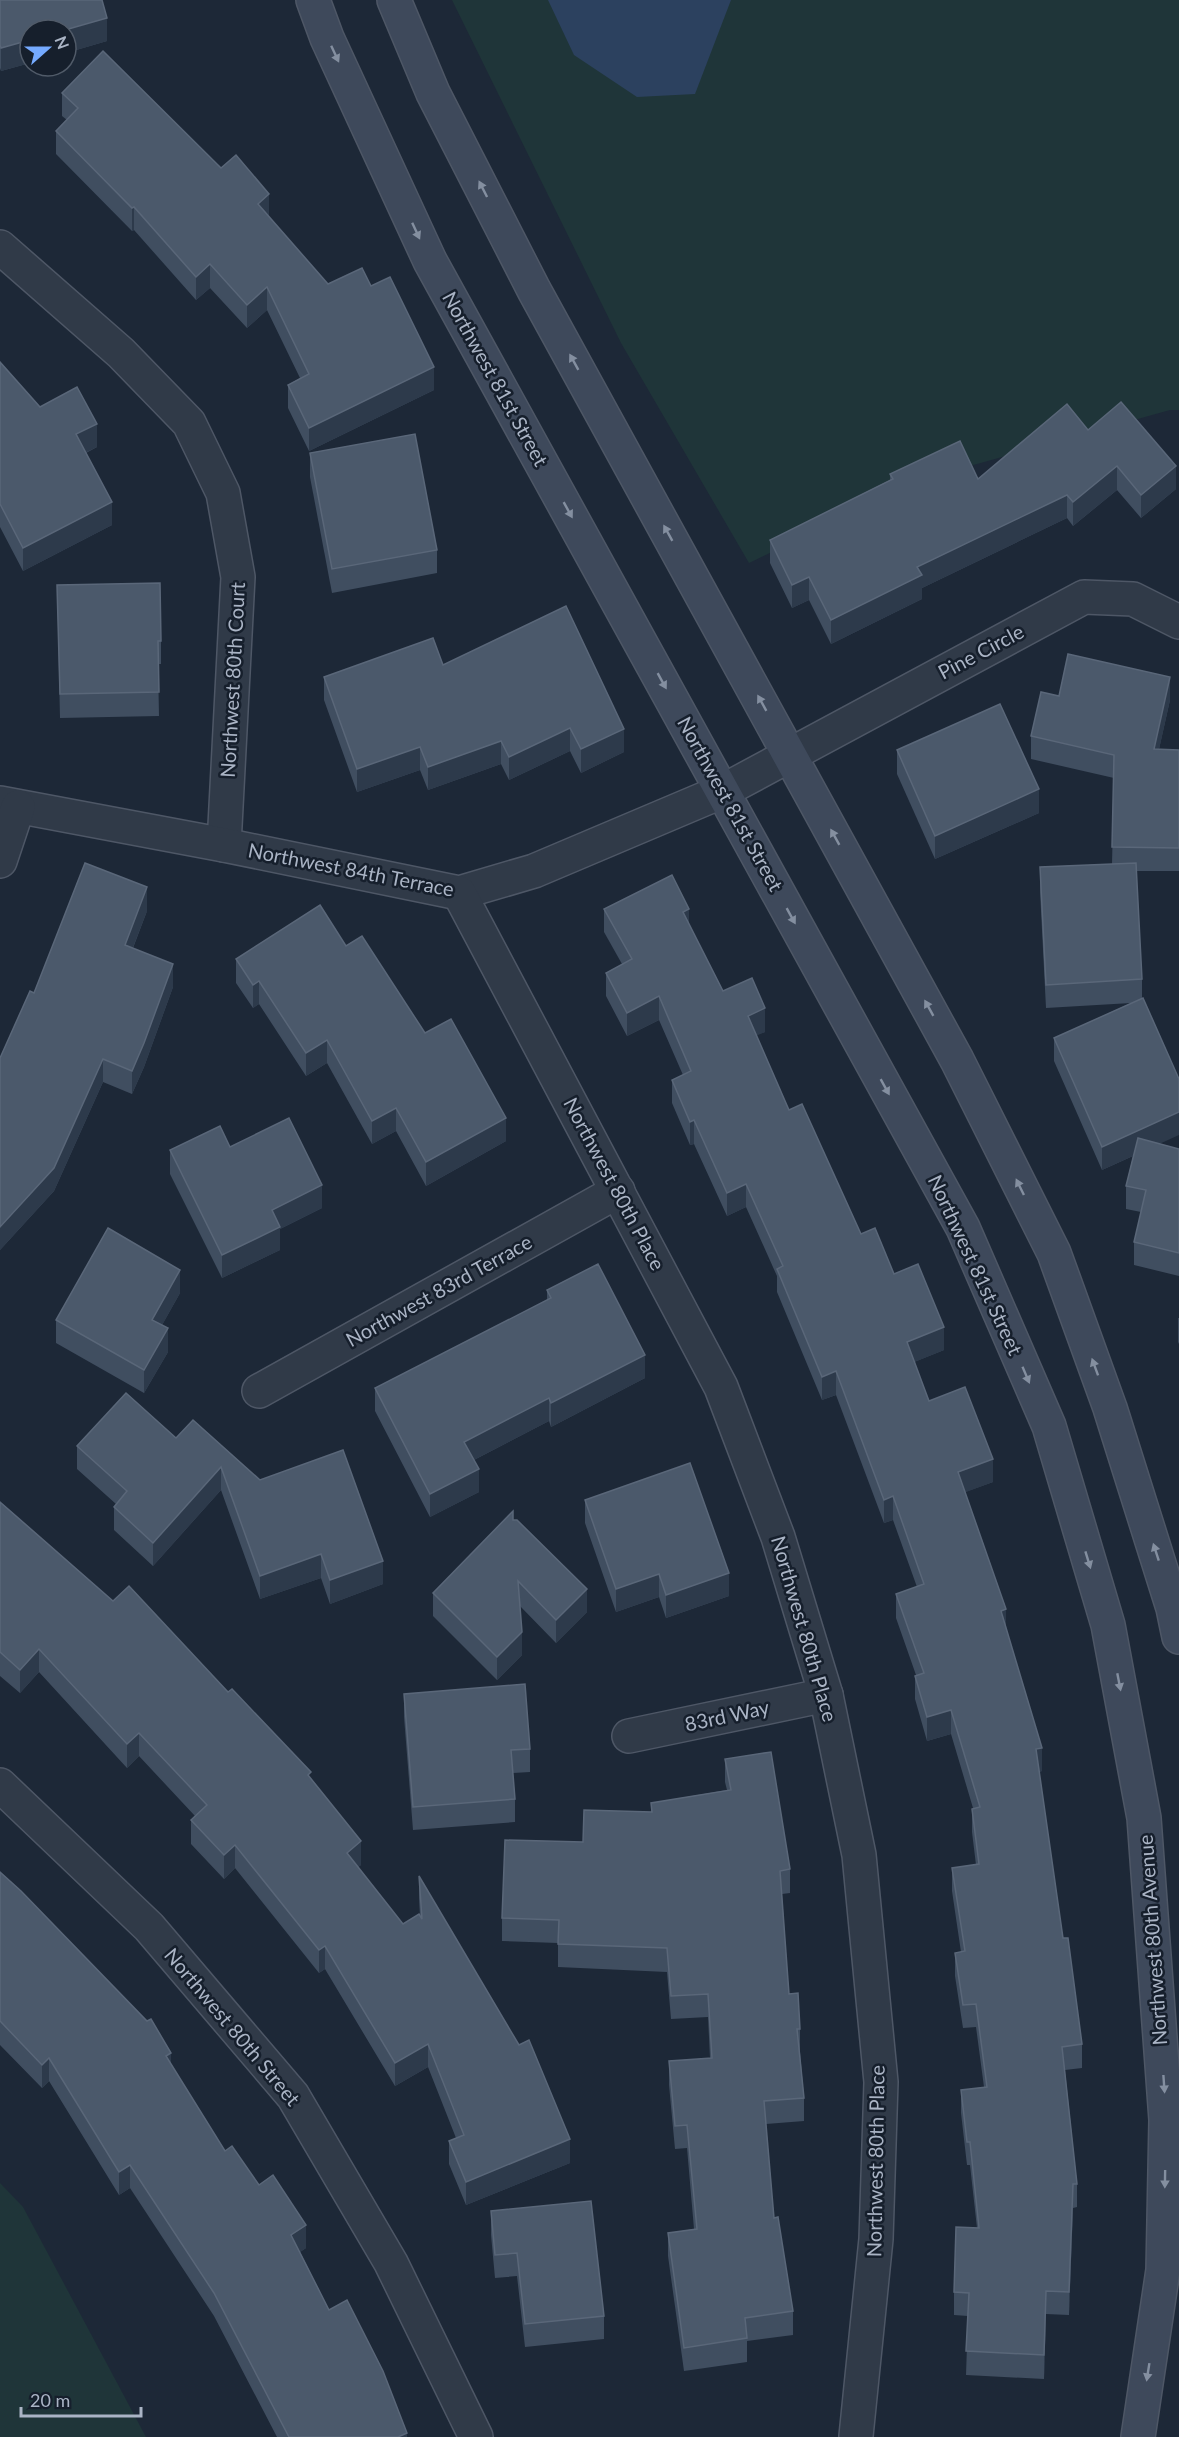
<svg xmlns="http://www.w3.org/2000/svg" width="1179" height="2437" font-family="Lato,sans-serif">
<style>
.green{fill:#1f3539}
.water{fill:#2c415f}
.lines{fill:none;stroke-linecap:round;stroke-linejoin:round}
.street-casing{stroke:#4e5766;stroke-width:36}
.secondary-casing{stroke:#4e5766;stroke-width:36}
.street{stroke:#303a48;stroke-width:33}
.secondary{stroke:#3e495b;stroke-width:33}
.wall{fill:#404e60}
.shaded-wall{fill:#2d3a4b}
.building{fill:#4b596b;stroke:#5a6779;stroke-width:1.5}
.oneway{fill:#848fa0}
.labels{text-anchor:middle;stroke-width:5;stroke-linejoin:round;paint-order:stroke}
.street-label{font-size:20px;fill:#aab4c5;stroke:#161f2c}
</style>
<rect width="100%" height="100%" fill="#1d2837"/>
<g class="green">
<path d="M452 0H1179V410H1170L920 480 749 563 621 343Z"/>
<path d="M0 2183 23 2207 146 2437H0Z"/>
</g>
<path class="water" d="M548 0H731L695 94 637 97 574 55Z"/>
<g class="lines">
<g class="street-casing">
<g id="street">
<path d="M0 247 121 353 189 423 223 493 238 577 224 845"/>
<path d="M0 803 224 845 459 893 534 871 723 791 1084 597 1133 599 1179 622"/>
<path d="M0 861 18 807"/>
<path d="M459 893 721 1387 778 1537 826 1695 859 1855 881 2082 876 2239 856 2436"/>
<path d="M259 1391 618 1191"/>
<path d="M629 1736 826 1695"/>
<path d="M0 1785 149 1927 293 2096 391 2263 476 2437"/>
</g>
</g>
<g class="secondary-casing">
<g id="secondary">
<path d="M313 0 327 38 430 261 963 1228 1049 1426 1108 1625 1144 1818 1166 2120 1163 2270 1138 2437"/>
<path d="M394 0 433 93 534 290 957 1060 1054 1253 1110 1408 1173 1608 1179 1637"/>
</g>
</g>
<use href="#street" class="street"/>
<use href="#secondary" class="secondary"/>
</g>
<g class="wall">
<path d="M0 0 107 41 66 53V30H30V63L1 71 0 68Z"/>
<path d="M62 93 269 217 328 284 371 286 434 390 309 451 288 408V385L300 378 267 310 247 328 210 288 196 300 134 230 132 231 56 154V131L67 120 62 116Z"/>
<path d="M0 362 40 407 97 447 86 453 112 525 23 571 0 527Z"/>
<path d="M1088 430 1176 489 1141 518 1117 490 1073 526 1067 518 922 588V599L831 644 809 600 792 608 770 563V540L890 480V474L978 479Z"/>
<path d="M310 453 437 550V573L332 593 310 477Z"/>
<path d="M57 585 161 641V664H158L159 716 60 718Z"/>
<path d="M443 665 624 752 581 773 570 751 509 780 501 764 428 790 420 770 357 792 324 700V677Z"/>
<path d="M1059 696 1170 700 1159 749 1179 750V871H1136L1142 979V998L1160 1144 1179 1149V1276L1134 1265V1242L1141 1212 1126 1209V1186L1133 1156 1102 1170 1054 1061V1038L1131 1003 1046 1008 1040 891V867L1112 864 1114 778 1031 759V736Z"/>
<path d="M897 750 1039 813 935 859 897 774Z"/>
<path d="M604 909 689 924 723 991 765 1032 756 1035 789 1110 861 1234 894 1274 944 1350 914 1362 929 1401 993 1482 965 1492 1006 1627 1042 1771 1039 1772 1063 1938 1082 2044V2068L1065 2070 1077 2184V2207L1073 2208 1069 2315 1046 2314 1044 2379 966 2375 968 2316 954 2315V2292L977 2228 970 2165H967L961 2113V2090L984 2087 976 2027 963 2028 955 1976V1953L961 1952 952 1891V1868L976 1865 972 1832V1809L973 1808 951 1734 927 1741 915 1699V1676L916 1675 896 1618V1594L917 1587 893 1520 884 1523 836 1395 822 1400 777 1292V1276L746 1207 727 1216 694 1144 690 1145 672 1103V1080L683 1075 659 1020 627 1036 606 996V973L622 964 604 932Z"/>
<path d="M147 911 133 948 173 987 144 1067 132 1094 103 1082 54 1191 0 1250V1058L34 993Z"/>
<path d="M346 946 425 1033 506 1141 426 1186 396 1131 372 1144 327 1063 306 1076 259 1004 253 1008 236 983V959Z"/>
<path d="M230 1147 322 1208 280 1229V1250L222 1278 170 1174V1150Z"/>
<path d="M547 1290 645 1378 551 1427 549 1421 474 1460 479 1492 430 1517 375 1411V1388L547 1300Z"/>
<path d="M180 1293 162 1325 168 1352 144 1393 56 1343V1320Z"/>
<path d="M1178 1318H1179V1344L1178 1342Z"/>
<path d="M176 1438 260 1480 383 1584 330 1604 321 1578 260 1599 221 1490 153 1566 114 1530V1507L116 1504 77 1469V1446Z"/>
<path d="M585 1500 729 1596 666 1618 659 1597 616 1612 585 1523Z"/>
<path d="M0 1502 113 1601 228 1692 311 1779 361 1865 358 1867 403 1924 420 1916 419 1899V1876L570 2163 466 2205 449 2164V2141L456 2138 428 2067 395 2086 325 1969 319 1973 235 1868 224 1879 191 1844V1820L195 1816 139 1756 127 1768 39 1672 20 1693 0 1676Z"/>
<path d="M513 1520 587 1612 556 1643 520 1606 522 1655 497 1680 433 1616V1593Z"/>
<path d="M404 1694 530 1749V1772L513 1773 515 1799V1822L413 1830 404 1717Z"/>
<path d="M725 1759 790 1869V1893L782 1894 789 1994 800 2029V2052L804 2098V2121L766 2124 774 2218 793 2311V2335L747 2341V2362L684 2371 668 2256V2233L694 2229 687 2148 675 2149 669 2085V2061L710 2058 708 2017 671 2019 667 1972 558 1967V1943L502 1941V1918L583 1842 651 1812V1803L727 1790 725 1782Z"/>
<path d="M0 1872 171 2065 225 2151 259 2185 306 2248 300 2252 329 2310 407 2437H277L214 2316 130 2188 119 2195 49 2081 42 2088 0 2045Z"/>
<path d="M491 2211 604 2316V2339L525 2347 517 2276 495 2278 491 2235Z"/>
</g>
<g class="shaded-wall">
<path d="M107 18V41L66 53V30Z"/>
<path d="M30 40V63L1 71V48Z"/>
<path d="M269 194V217L258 204Z"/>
<path d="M134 207V230L132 231V208Z"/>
<path d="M210 264V288L196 300V277Z"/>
<path d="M267 287V310L247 328V305Z"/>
<path d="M434 367V390L309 451V428Z"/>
<path d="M97 424V447L76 457V434Z"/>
<path d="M1117 466V490L1073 526V502Z"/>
<path d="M1176 466V489L1141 518V495Z"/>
<path d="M1067 495V518L922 588V599L831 644V620L917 567Z"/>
<path d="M112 502V525L23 571V548Z"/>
<path d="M809 577V600L792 608V585Z"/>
<path d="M1170 677V700L1154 772V749Z"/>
<path d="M570 728V751L509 780V757Z"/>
<path d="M624 729V752L581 773V749Z"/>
<path d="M501 741V764L428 790V767Z"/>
<path d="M420 747V770L357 792V769Z"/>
<path d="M1039 789V813L935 859V836Z"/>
<path d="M147 887V911L125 968V945Z"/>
<path d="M689 909V932L683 912Z"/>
<path d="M173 964V987L144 1067 132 1094V1071Z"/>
<path d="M259 981V1004L253 1008V985Z"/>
<path d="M659 996V1020L627 1036V1013Z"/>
<path d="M765 1008V1032L748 1039V1016Z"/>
<path d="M327 1040V1063L306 1076V1053Z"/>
<path d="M103 1059V1082L54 1191 0 1250V1227Z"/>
<path d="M396 1108V1131L372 1144V1121Z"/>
<path d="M1179 1112V1135L1102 1170V1147Z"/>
<path d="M506 1118V1141L426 1186V1162Z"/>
<path d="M694 1120V1144L690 1145V1122Z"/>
<path d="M746 1184V1207L727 1216V1193Z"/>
<path d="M322 1185V1208L280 1229V1250L222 1278V1255L272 1210Z"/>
<path d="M180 1270V1293L152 1343V1320Z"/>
<path d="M944 1327V1350L907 1365V1342Z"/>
<path d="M168 1328V1352L144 1393V1370Z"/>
<path d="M645 1355V1378L551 1427V1403Z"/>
<path d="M836 1371V1395L822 1400V1377Z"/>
<path d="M549 1398V1421L464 1465V1442Z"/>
<path d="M993 1459V1482L958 1495V1472Z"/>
<path d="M221 1467V1490L153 1566V1543Z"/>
<path d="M479 1469V1492L430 1517V1494Z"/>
<path d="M893 1496V1520L884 1523V1500Z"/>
<path d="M321 1554V1578L260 1599V1576Z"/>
<path d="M383 1561V1584L330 1604V1580Z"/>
<path d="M729 1573V1596L666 1618V1595Z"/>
<path d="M659 1574V1597L616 1612V1589Z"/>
<path d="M587 1589V1612L556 1643V1620Z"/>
<path d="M1006 1609V1632L1001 1611Z"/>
<path d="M522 1632V1655L497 1680V1657Z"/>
<path d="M39 1649V1672L20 1693V1670Z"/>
<path d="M951 1710V1734L927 1741V1717Z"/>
<path d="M139 1733V1756L127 1768V1744Z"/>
<path d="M1042 1748V1771L1036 1773V1749Z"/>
<path d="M361 1841V1865L347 1876V1853Z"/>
<path d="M235 1845V1868L224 1879V1855Z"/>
<path d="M325 1946V1969L319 1973V1950Z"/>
<path d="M428 2044V2067L395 2086V2063Z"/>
<path d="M171 2053V2076L166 2056Z"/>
<path d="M49 2058V2081L42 2088V2065Z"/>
<path d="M570 2139V2163L466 2205V2182Z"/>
<path d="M130 2165V2188L119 2195V2172Z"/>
<path d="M1073 2184V2208L1069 2315V2292Z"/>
<path d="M306 2225V2248L291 2258V2235Z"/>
<path d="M1046 2291V2314L1044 2379V2355Z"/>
<path d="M407 2433V2437H398Z"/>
</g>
<g class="building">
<path d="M0 0H102L107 18 65 30H30V40L1 48 0 45Z"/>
<path d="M103 51 221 168 236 155 269 194 258 204 328 284 362 268 371 286 390 277 434 367 309 428 288 385 309 374 267 287 247 305 210 264 196 277 134 207 132 208 56 131 78 108 62 93Z"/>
<path d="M0 362 40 407 77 387 97 424 76 434 112 502 23 548 0 504Z"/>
<path d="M1121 402 1176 466 1141 495 1117 466 1073 502 1067 495 917 567 922 575 831 620 809 577 792 585 770 540 893 479 890 474 960 441 978 479 1067 404 1088 430Z"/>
<path d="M415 434 437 550 332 569 310 453Z"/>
<path d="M160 583 161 641H158L159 692 60 694 57 585Z"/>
<path d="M566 606 624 729 581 749 570 728 509 757 501 741 428 767 420 747 357 769 324 677 433 638 443 665Z"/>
<path d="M1068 654 1170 677 1154 749 1179 750V848L1112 847 1114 755 1031 736 1041 692 1059 696Z"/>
<path d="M1000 704 1039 789 935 836 897 750Z"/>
<path d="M85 863 147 887 125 945 173 964 144 1043 132 1071 103 1059 54 1168 0 1227V1058L30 991 34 993Z"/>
<path d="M1136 863 1142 979 1046 985 1040 867Z"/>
<path d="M672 875 689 909 683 912 723 991 752 978 765 1008 748 1016 789 1110 802 1104 861 1234 875 1228 894 1274 918 1264 944 1327 907 1342 929 1401 965 1387 993 1459 958 1472 1006 1609 1001 1611 1042 1748 1036 1749 1063 1938H1068L1082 2044 1062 2047 1077 2184H1073L1069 2292 1046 2291 1044 2355 966 2351 969 2293 954 2292 956 2227 979 2228 970 2142H967L961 2090 987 2087 976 2004 963 2005 955 1953 965 1951 952 1868 979 1864 972 1809 980 1807 951 1710 927 1717 915 1676 924 1673 896 1594 924 1584 893 1496 884 1500 836 1371 822 1377 777 1269 783 1266 746 1184 727 1193 694 1120 690 1122 672 1080 691 1071 659 996 627 1013 606 973 632 959 604 909Z"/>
<path d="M320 905 346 946 362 936 425 1033 451 1019 506 1118 426 1162 396 1108 372 1121 327 1040 306 1053 259 981 253 985 236 959Z"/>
<path d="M1143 998 1179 1079V1112L1102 1147 1054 1038Z"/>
<path d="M289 1118 322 1185 272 1210 280 1227 222 1255 170 1150 220 1126 230 1147Z"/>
<path d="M1138 1138 1179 1149V1253L1134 1242 1146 1190 1126 1186Z"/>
<path d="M108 1228 180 1270 152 1320 168 1328 144 1370 56 1320Z"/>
<path d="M598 1264 645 1355 551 1403 549 1398 464 1442 479 1469 430 1494 375 1388 551 1298 547 1290Z"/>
<path d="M126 1393 176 1438 193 1420 260 1480 343 1450 383 1561 330 1580 321 1554 260 1576 221 1467 153 1543 114 1507 127 1491 77 1446Z"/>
<path d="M690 1463 729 1573 666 1595 659 1574 616 1589 585 1500Z"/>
<path d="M0 1502 113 1601 129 1586 228 1692 232 1689 311 1772 308 1775 361 1841 347 1853 403 1924 419 1914 422 1919 419 1876 519 2045 529 2040 570 2139 466 2182 449 2141 464 2135 428 2044 395 2063 325 1946 319 1950 235 1845 224 1855 191 1820 207 1805 139 1733 127 1744 39 1649 20 1670 0 1652Z"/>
<path d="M513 1511V1520H517L587 1589 556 1620 518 1581 522 1632 497 1657 433 1593Z"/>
<path d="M525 1684 530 1749 511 1750 515 1799 413 1807 404 1694Z"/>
<path d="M771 1752 790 1869 780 1871 789 1994 798 1993 800 2029H797L804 2098 764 2101 774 2218 778 2217 793 2311 745 2318 747 2338 684 2348 668 2233 697 2229 687 2125 675 2126 669 2061 712 2058 708 1994 671 1996 667 1948 558 1944 559 1920 502 1918 505 1840 583 1842 584 1810 652 1812 651 1803 731 1790 725 1759Z"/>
<path d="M0 1872 21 1891 147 2021 151 2019 171 2053 166 2056 225 2151 232 2146 259 2185 273 2175 306 2225 291 2235 329 2310 347 2300 383 2371 407 2433 398 2437H289L214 2293 130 2165 119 2172 49 2058 42 2065 0 2021Z"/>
<path d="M591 2201 604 2316 525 2324 517 2253 495 2255 491 2211Z"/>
</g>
<defs><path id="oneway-solid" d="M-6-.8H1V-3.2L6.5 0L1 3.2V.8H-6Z" transform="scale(1.5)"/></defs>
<g class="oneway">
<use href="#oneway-solid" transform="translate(335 54) rotate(65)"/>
<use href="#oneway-solid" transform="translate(483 189) rotate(-117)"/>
<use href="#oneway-solid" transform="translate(416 231) rotate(65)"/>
<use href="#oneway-solid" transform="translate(574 362) rotate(-119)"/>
<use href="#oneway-solid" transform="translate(568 510) rotate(61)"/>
<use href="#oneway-solid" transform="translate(668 533) rotate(-119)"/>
<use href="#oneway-solid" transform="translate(662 681) rotate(61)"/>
<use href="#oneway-solid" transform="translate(762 703) rotate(-119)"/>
<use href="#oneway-solid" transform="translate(835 837) rotate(-119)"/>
<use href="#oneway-solid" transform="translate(791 916) rotate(61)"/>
<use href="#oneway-solid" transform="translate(929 1008) rotate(-119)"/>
<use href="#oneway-solid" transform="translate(885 1087) rotate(61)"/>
<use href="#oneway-solid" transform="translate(1020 1187) rotate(-116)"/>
<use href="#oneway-solid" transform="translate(1095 1367) rotate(-110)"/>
<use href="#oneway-solid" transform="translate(1026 1375) rotate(67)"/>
<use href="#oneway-solid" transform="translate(1156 1552) rotate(-108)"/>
<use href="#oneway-solid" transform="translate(1088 1560) rotate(73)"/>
<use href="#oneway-solid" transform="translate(1119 1682) rotate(79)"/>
<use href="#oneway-solid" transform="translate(1164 2084) rotate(86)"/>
<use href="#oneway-solid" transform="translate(1165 2179) rotate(91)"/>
<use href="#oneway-solid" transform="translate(1148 2372) rotate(99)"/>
</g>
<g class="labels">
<g class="street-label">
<text transform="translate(495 379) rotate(61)" y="7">Northwest 81st Street</text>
<text transform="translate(981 652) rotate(-28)" y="7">Pine Circle</text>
<text transform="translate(233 680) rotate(-87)" y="7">Northwest 80th Court</text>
<text transform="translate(730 804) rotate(61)" y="7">Northwest 81st Street</text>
<text transform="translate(351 870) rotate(11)" y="7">Northwest 84th Terrace</text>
<text transform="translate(614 1184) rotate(62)" y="7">Northwest 80th Place</text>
<text transform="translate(975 1265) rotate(65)" y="7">Northwest 81st Street</text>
<text transform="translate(439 1291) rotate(-29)" y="7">Northwest 83rd Terrace</text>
<text transform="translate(804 1629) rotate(74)" y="7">Northwest 80th Place</text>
<text transform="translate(727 1716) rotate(-12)" y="7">83rd Way</text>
<text transform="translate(1153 1940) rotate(-94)" y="7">Northwest 80th Avenue</text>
<text transform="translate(232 2027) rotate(50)" y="7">Northwest 80th Street</text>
<text transform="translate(876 2161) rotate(-89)" y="7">Northwest 80th Place</text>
</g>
</g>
<g transform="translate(48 48) rotate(69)"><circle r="28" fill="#161f2c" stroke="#515b69" stroke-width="1.5"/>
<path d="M0-4.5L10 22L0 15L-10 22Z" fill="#75aaff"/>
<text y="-9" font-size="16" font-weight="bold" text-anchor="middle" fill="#aab4c5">N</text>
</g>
<path d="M21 2407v9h120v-9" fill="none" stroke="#aab4c5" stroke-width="3"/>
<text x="30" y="2407" font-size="18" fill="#aab4c5" stroke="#161f2c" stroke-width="4.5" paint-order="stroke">20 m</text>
</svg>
